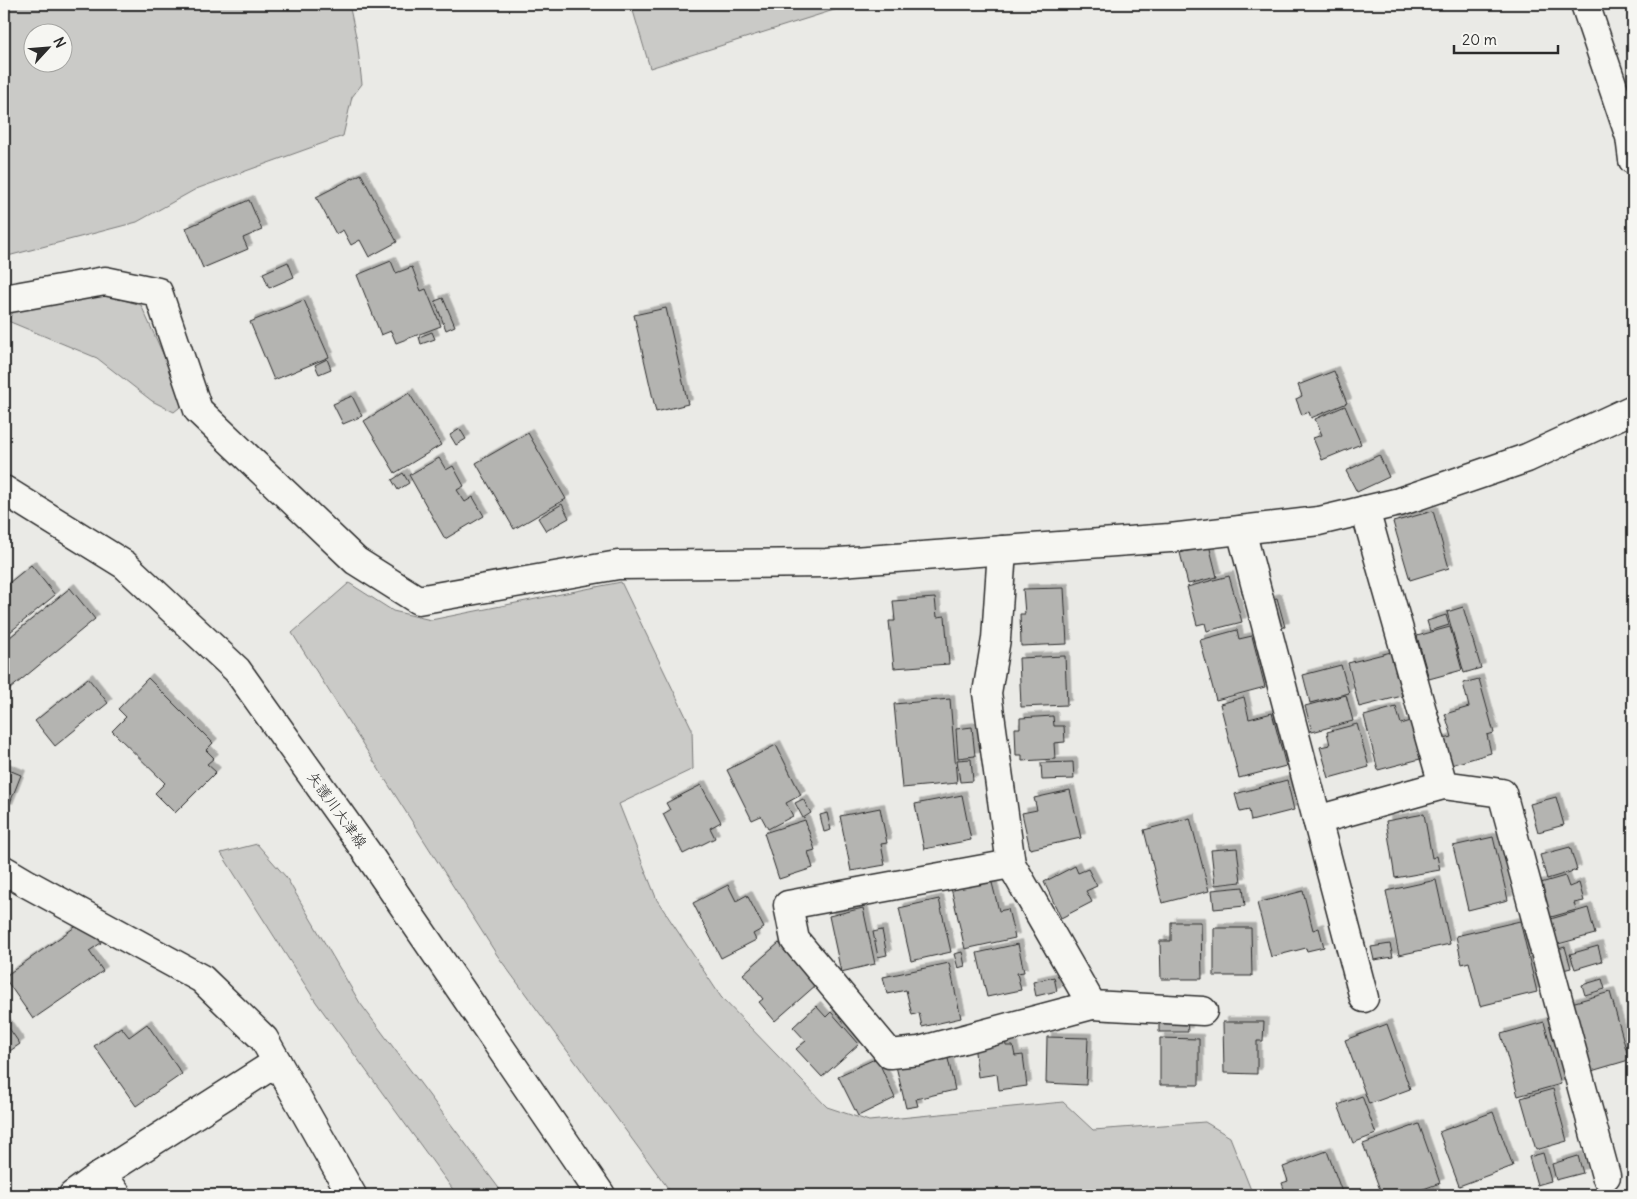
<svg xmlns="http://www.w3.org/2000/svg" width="1637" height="1199" font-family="Delius,'Klee One',sans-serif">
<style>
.green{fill:#cacac7;stroke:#7a7a79;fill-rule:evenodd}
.building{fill:#b4b4b1;stroke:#2b2b2b;filter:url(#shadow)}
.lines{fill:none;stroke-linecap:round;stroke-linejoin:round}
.minor-casing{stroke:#2b2b2b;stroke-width:31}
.secondary-casing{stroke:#2b2b2b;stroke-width:31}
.minor{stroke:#f6f6f2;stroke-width:28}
.secondary{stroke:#f6f6f2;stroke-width:28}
.labels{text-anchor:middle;stroke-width:4.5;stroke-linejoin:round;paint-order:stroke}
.street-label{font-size:15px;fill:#2b2b2b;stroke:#f6f6f2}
</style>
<defs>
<filter id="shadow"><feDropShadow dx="4.5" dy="-4.5" stdDeviation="0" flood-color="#0004"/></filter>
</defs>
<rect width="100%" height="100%" fill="#eaeae6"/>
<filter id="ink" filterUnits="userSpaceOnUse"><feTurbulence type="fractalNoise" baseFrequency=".02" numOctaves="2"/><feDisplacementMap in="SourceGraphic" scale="10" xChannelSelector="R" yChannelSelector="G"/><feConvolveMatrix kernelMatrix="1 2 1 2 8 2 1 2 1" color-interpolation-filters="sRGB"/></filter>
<g filter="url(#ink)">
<g class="green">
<path d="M4 4H349L357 41 362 84 352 97 343 136 196 189 137 222 4 257ZM32 32H62V62H32Z"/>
<path d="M631 4H853L650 68Z"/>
<path d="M99 293 141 305 185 403 174 412 152 401 97 358 8 321 13 312Z"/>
<path d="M621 582 692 729 693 769 619 804 657 900 721 997 827 1107 869 1121 1063 1102 1093 1130 1205 1122 1230 1137 1253 1195H673L497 955 292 633 349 583 393 611 431 620Z"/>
<path d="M257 844 286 877 360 1003 504 1195H457L316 1002 221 853Z"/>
</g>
<g class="building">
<path d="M361 174 397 242 369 257 360 240 351 245 343 230 336 234 316 197Z"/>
<path d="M249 200 262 230 243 238 248 249 203 268 186 228Z"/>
<path d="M391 261 396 273 412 267 421 291 426 289 441 326 396 343 391 331 381 335 357 275Z"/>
<path d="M288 262 294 277 269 288 263 273Z"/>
<path d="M443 298 455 326 446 330 435 301Z"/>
<path d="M304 300 329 357 274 380 250 322Z"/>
<path d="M666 308 688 404 656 412 634 315Z"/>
<path d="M432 332 435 339 421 344 419 337Z"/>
<path d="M327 359 331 369 319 374 315 365Z"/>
<path d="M1334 371 1347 403 1311 418 1309 412 1302 415 1296 399 1302 396 1298 385Z"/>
<path d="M409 393 441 445 395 473 364 421Z"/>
<path d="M352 396 362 416 343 424 333 404Z"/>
<path d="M1345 406 1361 444 1322 460 1313 438 1322 435 1315 419Z"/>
<path d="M460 429 466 439 456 445 450 435Z"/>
<path d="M528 433 566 499 514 529 476 463Z"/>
<path d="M1379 455 1389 477 1357 492 1346 471Z"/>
<path d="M439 458 446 470 453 466 464 486 457 490 465 502 473 497 484 516 445 539 409 475Z"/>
<path d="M403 473 409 483 398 490 392 480Z"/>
<path d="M562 504 569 518 546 531 538 518Z"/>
<path d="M1433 511 1449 568 1410 580 1393 522Z"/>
<path d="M1209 545 1217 577 1188 584 1180 553Z"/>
<path d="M31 565 55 595 4 637V587Z"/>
<path d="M1229 576 1242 622 1207 631 1205 623 1197 625 1187 587Z"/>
<path d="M70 588 95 619 4 694V642Z"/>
<path d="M1064 588 1067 644 1021 646 1020 614H1025L1023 589Z"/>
<path d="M935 598 937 617 945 616 949 664 894 668 889 621H895L893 601Z"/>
<path d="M1277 598 1285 627 1274 629 1267 600Z"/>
<path d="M1463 607 1481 668 1464 673 1447 612Z"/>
<path d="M1446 615 1449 625 1430 631 1427 621Z"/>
<path d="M1450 627 1462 670 1429 679 1417 636Z"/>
<path d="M1237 630 1239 639 1252 636 1265 687 1216 700 1200 640Z"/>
<path d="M1391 652 1402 696 1359 707 1348 663Z"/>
<path d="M1065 656 1067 705 1021 707 1019 658Z"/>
<path d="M1341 665 1349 693 1310 703 1303 675Z"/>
<path d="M88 678 108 703 55 746 35 721Z"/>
<path d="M148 678 213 743 206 750 214 758 207 764 216 772 175 813 155 793 165 783 112 731 126 717 118 709Z"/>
<path d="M1479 679 1494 733 1487 735 1491 753 1448 766 1440 740 1452 737 1445 714 1469 707 1463 683Z"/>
<path d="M1346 695 1353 721 1312 732 1305 706Z"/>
<path d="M1244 697 1249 719 1272 713 1286 766 1239 778 1220 704Z"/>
<path d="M950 699 957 783 902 788 894 704Z"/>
<path d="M1396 707 1401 724 1414 720 1424 758 1378 770 1364 716Z"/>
<path d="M1053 716 1054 726H1064L1065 742 1054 743 1055 759 1022 761V755H1016L1015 728H1020V718Z"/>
<path d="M1357 724 1369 767 1329 778 1320 747 1330 745 1327 732Z"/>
<path d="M972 727 975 756 958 758 956 729Z"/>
<path d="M776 745 801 795 786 803 793 816 768 829 761 816 752 820 727 770Z"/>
<path d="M971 759 973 781 960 782 957 760Z"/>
<path d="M1073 762 1074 779 1042 780 1041 763Z"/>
<path d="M4 768 21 775 8 808 4 806Z"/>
<path d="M1287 780 1294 810 1251 821 1249 810 1240 812 1235 794Z"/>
<path d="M701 785 721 822 710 828 715 838 683 854 663 814 670 810 666 803Z"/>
<path d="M1070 790 1081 838 1030 849 1022 813 1037 810 1034 798Z"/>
<path d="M962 795 971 840 924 849 915 804Z"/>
<path d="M1556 797 1564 825 1538 832 1530 804Z"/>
<path d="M803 799 811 813 803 818 795 803Z"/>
<path d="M880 808 887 843 881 844 885 865 851 871 840 816Z"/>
<path d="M827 813 831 830 824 832 820 815Z"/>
<path d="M1424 814 1432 858 1437 856 1440 870 1395 878 1386 821Z"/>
<path d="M1190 818 1209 891 1162 903 1144 830Z"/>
<path d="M805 820 815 850 808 852 813 868 779 879 764 833Z"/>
<path d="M1493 837 1508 900 1468 910 1453 846Z"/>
<path d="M1570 847 1577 870 1547 879 1540 855Z"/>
<path d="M1237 848 1241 882 1215 885 1211 850Z"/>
<path d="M1075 866 1078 873 1088 869 1097 886 1086 891 1092 902 1061 918 1044 882Z"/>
<path d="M1565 876 1569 887 1579 883 1584 901 1574 903 1576 910 1544 919 1534 885Z"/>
<path d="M991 879 999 911 1008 909 1015 938 965 949 951 888Z"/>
<path d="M1436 880 1450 944 1399 955 1386 891Z"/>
<path d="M728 885 736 901 747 895 764 928 753 934 756 940 721 958 693 903Z"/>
<path d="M1243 887 1245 906 1214 909 1212 890Z"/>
<path d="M1303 891 1313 930 1319 928 1324 947 1307 951 1306 948 1271 957 1257 903Z"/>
<path d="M939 899 951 952 911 961 899 908Z"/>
<path d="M863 908 875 964 841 972 829 916Z"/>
<path d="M1588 908 1595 934 1551 946 1544 921Z"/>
<path d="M85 920 101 943 89 951 103 971 33 1019 4 977Z"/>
<path d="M1520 921 1537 992 1480 1006 1469 962 1462 964 1456 936Z"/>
<path d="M1171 922H1201L1202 979H1161L1160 941H1171Z"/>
<path d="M1214 928H1251L1252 976H1214Z"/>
<path d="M882 930 887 955 878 957 873 932Z"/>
<path d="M779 943 816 985 775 1021 759 1002 763 999 743 974Z"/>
<path d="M1018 944 1024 972 1017 973 1021 990 987 997 977 953Z"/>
<path d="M1390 944 1393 957 1374 960 1371 947Z"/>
<path d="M1598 946 1602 961 1575 969 1570 954Z"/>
<path d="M1565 947 1571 968 1555 972 1548 952Z"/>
<path d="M962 952 965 966 958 968 954 954Z"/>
<path d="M949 963 961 1018 922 1027 919 1013 912 1015 906 990 887 994 883 977Z"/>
<path d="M1054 977 1057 991 1036 996 1033 982Z"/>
<path d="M1602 979 1605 989 1585 995 1582 985Z"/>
<path d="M1610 992 1629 1060 1588 1072 1568 1004Z"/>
<path d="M816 1006 826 1017 831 1012 859 1044 822 1077 796 1049 806 1041 793 1027Z"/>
<path d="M1159 1020H1187L1188 1032H1159Z"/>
<path d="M4 1021 20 1044 4 1055Z"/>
<path d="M1223 1022H1264L1263 1041H1257V1074L1224 1073Z"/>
<path d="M1544 1022 1561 1084 1518 1096 1501 1034Z"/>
<path d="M147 1024 182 1074 136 1106 94 1046 121 1027 129 1037Z"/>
<path d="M1387 1024 1410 1089 1369 1104 1345 1040Z"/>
<path d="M1047 1037 1088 1038 1086 1085 1046 1083Z"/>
<path d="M1160 1038 1199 1039V1085H1160Z"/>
<path d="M1005 1040 1006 1046H1013L1015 1056 1023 1055 1027 1086 999 1090 997 1074 978 1077 974 1044Z"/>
<path d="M947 1054 955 1090 916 1099 918 1106 906 1108 896 1066Z"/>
<path d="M877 1058 895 1098 858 1116 838 1076Z"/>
<path d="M1553 1089 1567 1141 1536 1150 1521 1098Z"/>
<path d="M1362 1096 1376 1134 1353 1143 1338 1105Z"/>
<path d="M1493 1112 1513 1166 1459 1186 1439 1132Z"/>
<path d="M1419 1124 1440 1183 1407 1195H1382L1363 1144Z"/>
<path d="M1327 1151 1343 1195H1286L1282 1183 1288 1181 1283 1167Z"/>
<path d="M1543 1153 1551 1181 1537 1185 1529 1157Z"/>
<path d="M1578 1156 1583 1173 1556 1180 1552 1164Z"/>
<path d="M1434 1189 1436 1195H1415Z"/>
</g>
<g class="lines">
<g class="minor-casing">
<g id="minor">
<path d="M1585 4 1630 137 1633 160"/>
<path d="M4 299 105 281 158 292 198 410 356 561 418 600 618 565 826 563 1170 538 1319 521 1399 502 1527 458 1633 409"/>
<path d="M1365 510 1443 785"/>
<path d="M1241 530 1364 998"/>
<path d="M1002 550 996 639 987 693 1011 864 1092 1005 1203 1011"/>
<path d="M1317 820 1443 785 1502 793 1606 1176"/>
<path d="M1011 864 788 905 795 940 890 1054 919 1051 1092 1005"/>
<path d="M4 870 26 883 202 979 264 1039 352 1195"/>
<path d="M102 1174 117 1195"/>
<path d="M73 1195 102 1174 277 1062"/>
</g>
</g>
<g class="secondary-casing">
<path id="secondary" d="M4 490 125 565 237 670 368 854 601 1195"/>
</g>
<use href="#minor" class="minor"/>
<use href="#secondary" class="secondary"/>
</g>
</g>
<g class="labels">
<g class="street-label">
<text transform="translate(337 810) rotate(54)" y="5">矢護川大津線</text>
</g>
</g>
<rect width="1637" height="1199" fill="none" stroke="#f6f6f2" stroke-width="20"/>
<rect x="10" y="10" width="1617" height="1179" fill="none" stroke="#2b2b2b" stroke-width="2" filter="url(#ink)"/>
<g transform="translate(48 48) rotate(64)"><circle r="24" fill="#f6f6f2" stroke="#a5a5a2"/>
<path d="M0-4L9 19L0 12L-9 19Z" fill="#2b2b2b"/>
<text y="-8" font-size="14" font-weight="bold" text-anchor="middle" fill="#2b2b2b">N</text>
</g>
<path d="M1454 45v8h104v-8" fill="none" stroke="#2b2b2b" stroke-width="2.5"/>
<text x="1462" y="45" font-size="15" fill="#2b2b2b" stroke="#f6f6f2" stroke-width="4" paint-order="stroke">20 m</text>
</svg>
